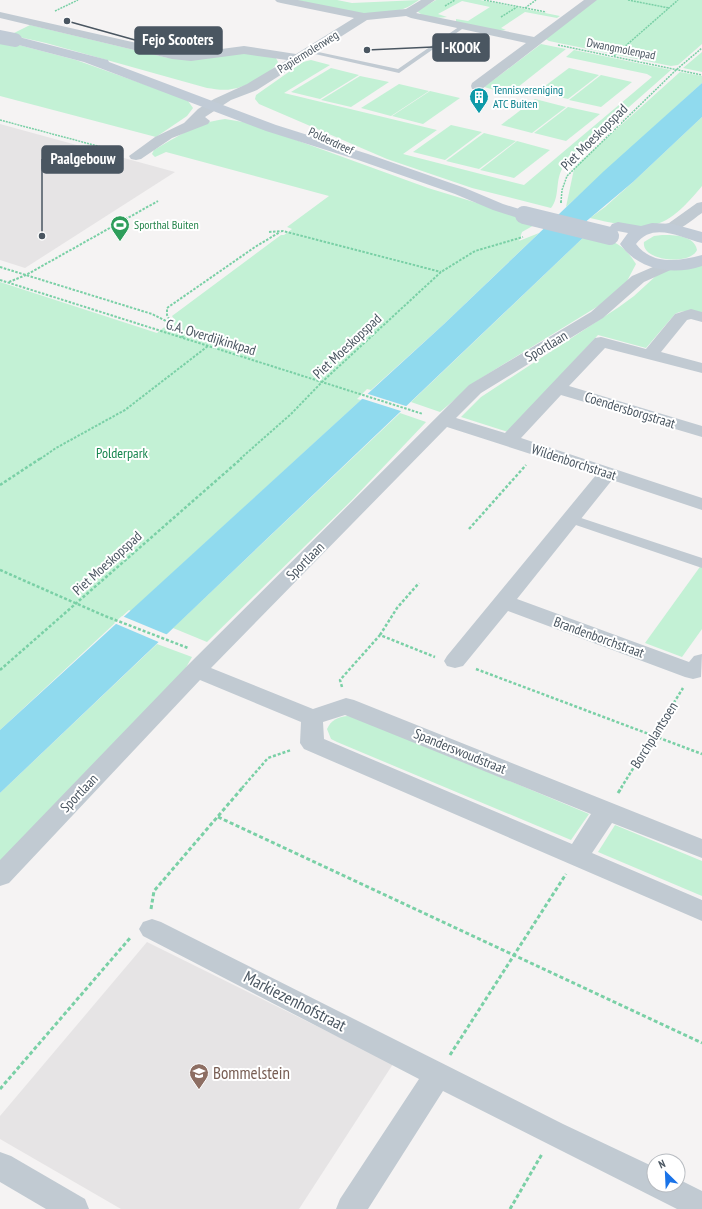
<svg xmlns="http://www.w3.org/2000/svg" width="702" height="1209" font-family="'PT Sans Narrow',sans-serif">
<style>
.education{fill:#e6e4e5}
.green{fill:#c3f1d5}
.water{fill:#90daee}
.pier{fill:#f5f3f3}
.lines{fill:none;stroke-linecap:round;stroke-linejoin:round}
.path-far3{stroke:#7ad0a6;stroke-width:1.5;stroke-dasharray:2 1;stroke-linecap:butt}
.path-far2{stroke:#7ad0a6;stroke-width:2;stroke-dasharray:2.5 1.5;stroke-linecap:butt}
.path-far1{stroke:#7ad0a6;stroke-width:2.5;stroke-dasharray:3 2;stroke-linecap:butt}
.path{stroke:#7ad0a6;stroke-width:3;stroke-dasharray:4 2.5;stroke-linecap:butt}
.service{fill:#c1cad2;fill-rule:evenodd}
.pedestrian{fill:#c1cad2;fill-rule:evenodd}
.minor{fill:#c1cad2;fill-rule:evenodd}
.secondary{fill:#c1cbd6;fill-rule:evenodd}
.secondary-bridge-far1{stroke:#c1cbd6;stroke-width:14}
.secondary-bridge{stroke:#c1cbd6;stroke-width:18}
.labels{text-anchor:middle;stroke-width:4;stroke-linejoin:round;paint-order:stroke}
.far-street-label{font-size:12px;fill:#4a5661;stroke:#fff}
.far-culture-label{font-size:12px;fill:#0d838f;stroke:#fff;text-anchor:start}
.far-leisure-label{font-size:12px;fill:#27864d;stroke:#fff;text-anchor:start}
.street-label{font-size:14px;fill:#4a5661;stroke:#fff}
.park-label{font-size:14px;fill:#17864f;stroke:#fff}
.near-street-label{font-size:17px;fill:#4a5661;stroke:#fff}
.near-education-label{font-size:17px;fill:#785e54;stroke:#fff;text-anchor:start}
.leader{fill:none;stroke:#4a5661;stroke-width:1.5}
.callout-dot{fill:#4a5661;stroke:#fff;stroke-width:1.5}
.callout{fill:#4a5661;stroke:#4a5661;stroke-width:1.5}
.callout-label{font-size:15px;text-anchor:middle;font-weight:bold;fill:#fff}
</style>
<rect width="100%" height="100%" fill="#f5f3f3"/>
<g class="education">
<path d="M0 124 175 172 25 268 0 260Z"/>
<path d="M147 942 393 1064 299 1209H121L0 1139V1116Z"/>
</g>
<g class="green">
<path d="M296 0H337L352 3 419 0C414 3 409 7 403 9 369 21 330 7 296 0Z"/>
<path d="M436 0H480L560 16 557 18 525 12 501 28 506 30 498 31 456 22V19L468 21 490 7 462 1 438 14 447 17C437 18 425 19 417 11Z"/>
<path d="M595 0H702V44L678 65 671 66 549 41 544 38Z"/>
<path d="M30 25 168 58 245 52 276 58 278 62C270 75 247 87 232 89 224 91 215 89 207 88L46 43 10 35Z"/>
<path d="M0 40 76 60 177 96 188 101 193 108 187 116 156 137 0 96Z"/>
<path d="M541 44 566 49 513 91 502 92 484 87Z"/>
<path d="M574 50 671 70 570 159C568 162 564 165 562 169 555 182 560 197 551 208L472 188 387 159 259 104 255 99 256 95 303 62 311 60 330 65 284 93 437 130 403 154 524 185 652 77 647 74 566 57Z"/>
<path d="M702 52V72L683 68Z"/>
<path d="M331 68 359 75 320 99 291 92Z"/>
<path d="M569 68 599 75 568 99 537 92Z"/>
<path d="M680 72 702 76V83L566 207 574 169 580 162Z"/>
<path d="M601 75 632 82 601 107 569 100Z"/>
<path d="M360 76 389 82 351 107 321 100Z"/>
<path d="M399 84 429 91 391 116 361 108Z"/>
<path d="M430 91 460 98 423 124 392 116Z"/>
<path d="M535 99 566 107 532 133 501 125Z"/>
<path d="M568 107 600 114 566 141 534 133Z"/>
<path d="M702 117V186C662 235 647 231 590 218L605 207 633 182Z"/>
<path d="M225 119 249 123 428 188 523 217 536 224 522 232 519 241 539 233 444 324 371 390 367 389 357 399 361 400 131 611 129 610 0 730V282L157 333 174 319 172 316 281 235H284L292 229 287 227 329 196 166 152 155 157 152 154 154 150C177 137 198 122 225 119Z"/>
<path d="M451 125 482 132 445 160 413 152Z"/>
<path d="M484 133 516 141 479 169 446 161Z"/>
<path d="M517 141 550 150 514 178 480 170Z"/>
<path d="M587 234C612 240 622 242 636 264L626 283 600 305 478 380 440 412 411 402Z"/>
<path d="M662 235C674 235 694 235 697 250 690 266 641 261 644 242L654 236Z"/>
<path d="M702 264V313C693 312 683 309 675 314L646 348 598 335 508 432 461 417 481 397 619 307 634 296 658 274 670 268Z"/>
<path d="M400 413 426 422 351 501 207 642 173 628Z"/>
<path d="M702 564V629L682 657 645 643Z"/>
<path d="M157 644 192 657 184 671 0 877V793Z"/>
<path d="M347 716 356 717 589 814 571 840 337 742 331 739 327 729C331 720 338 717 347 716Z"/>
<path d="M615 825 702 861V896L598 852Z"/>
</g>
<path class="water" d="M702 83V117L633 182 583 224 587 234 0 793V730L444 324 604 171Z"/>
<g class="pier">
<path d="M365 393 409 407 404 412 360 398Z"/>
<path d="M122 616 168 635 161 643 114 623Z"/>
</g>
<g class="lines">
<g class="path-far3">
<path d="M484 0 546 12"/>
<path d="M628 0 669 8"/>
<path d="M445 6 455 0"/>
<path d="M525 8 536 0"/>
<path d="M55 11 78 0"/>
<path d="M501 17 517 7"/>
<path d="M558 45 702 75"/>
<path d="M614 56 678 0"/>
<path d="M0 120 120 152"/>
<path d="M561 202 562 190 567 176 676 70 702 48"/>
</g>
<g class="path-far2">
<path d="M561 203V201"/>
<path d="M269 232 283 231 441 272"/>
<path d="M0 267 152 314 166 321 184 338"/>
<path d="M0 280 423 414"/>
<path d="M9 282 26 275 158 201"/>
<path d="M171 323 167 315V308L255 247 280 232"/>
<path d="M40 459 56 448 125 410 208 346"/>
<path d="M240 459 291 414 322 382 441 272 475 251 523 237"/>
</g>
<g class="path-far1">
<path d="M0 485 41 458"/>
<path d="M469 529 526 465"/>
<path d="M0 570 105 616 188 648"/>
<path d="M380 635 397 608 419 583"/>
<path d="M476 669 702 754"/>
<path d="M0 670 242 458"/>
<path d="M342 687 340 680 380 635 435 657"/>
<path d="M242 788 268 758 291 750"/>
<path d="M621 788 683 688"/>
</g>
<g class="path">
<path d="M618 793 622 787"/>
<path d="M218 817 702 1043"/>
<path d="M151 909 154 891 243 787"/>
<path d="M450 1055 566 874"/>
<path d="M0 1089 130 938"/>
<path d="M510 1209 542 1154"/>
</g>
<path class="service" d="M463 24 465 25V27L399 73 306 52 309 50 398 69Z"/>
<path class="pedestrian" d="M572 515 702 558V568L567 522 565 519 567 516Z"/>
<g class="minor">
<path d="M275 0H298L364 13 406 9 421 0H435L416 13 534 37 584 0H597L482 89H472L471 86 472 83 526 43 411 18 406 16 367 20 257 90 231 100 205 117 210 121 208 124 172 138 141 159 136 160 131 159 129 156 155 137 184 123 198 109 214 99 247 84 287 60 244 54 191 61 172 59 0 18V12L172 51 191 53 244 46 296 54 354 18 281 3 277 2Z"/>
<path d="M702 202V213C690 221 677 235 662 231L659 228 662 225 669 223 697 203Z"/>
<path d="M669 260 675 262 677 265 675 268 644 282 603 318 481 393 456 418 505 433 595 338 601 337 646 349 675 314 691 309 702 312V322L691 319 687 320 661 352 702 363V373L605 348 569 386 702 426V437L561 395 521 438 702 498V510L612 480 517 599 689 662 694 656 702 654 701 677 693 679 685 677 508 611 463 666 455 668 447 666 444 661 447 656 596 475 447 427 211 668 313 709 346 698 354 700 702 839V858L612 823 592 853 702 900V921L304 749 300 743 301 722 200 680 9 883 0 886V860L188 665 469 385 591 312 632 276ZM345 715 591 814 572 844 324 739 323 722Z"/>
<path d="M152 919 161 922 563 1124 654 1167V1185H678V1179L702 1191V1209H677L443 1091 368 1209H336L340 1199 419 1079 143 936 139 929 143 922Z"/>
<path d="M0 1152 11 1156 85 1199 89 1209H46L0 1182Z"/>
</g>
<g class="secondary">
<path d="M15 36 108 60 109 62 276 125 368 154 465 188 503 204 529 212 532 215 529 218 524 220 493 210 455 194 358 160 266 131 84 62 11 43 9 40 11 37Z"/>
<path d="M618 222 641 226 652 223 673 224 702 232V243C681 238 653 221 636 244 653 266 679 261 702 255V266C673 276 638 270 620 244L628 233 612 230 610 227 612 224Z"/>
</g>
<path class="secondary-bridge-far1" d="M0 37 15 40"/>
<path class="secondary-bridge" d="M524 215 610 236"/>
</g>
<defs>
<g id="building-pin" transform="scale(1)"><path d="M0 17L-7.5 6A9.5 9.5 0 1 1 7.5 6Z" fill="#0f9aa8" stroke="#fff"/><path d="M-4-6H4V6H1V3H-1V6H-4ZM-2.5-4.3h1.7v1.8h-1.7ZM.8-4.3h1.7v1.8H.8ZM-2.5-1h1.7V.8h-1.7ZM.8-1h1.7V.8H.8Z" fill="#fff"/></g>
<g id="stadium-pin" transform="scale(1)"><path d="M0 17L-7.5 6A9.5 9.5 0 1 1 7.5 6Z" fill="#2e9e5b" stroke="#fff"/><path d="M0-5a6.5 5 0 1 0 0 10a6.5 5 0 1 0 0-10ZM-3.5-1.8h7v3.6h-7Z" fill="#fff"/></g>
<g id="school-pin" transform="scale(1)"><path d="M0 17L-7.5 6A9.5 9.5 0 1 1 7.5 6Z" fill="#8d6e63" stroke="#fff"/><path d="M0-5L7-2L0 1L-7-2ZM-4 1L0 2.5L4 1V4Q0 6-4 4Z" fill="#fff"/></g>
</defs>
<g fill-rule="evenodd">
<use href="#building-pin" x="479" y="97"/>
<use href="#stadium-pin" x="120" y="225"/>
<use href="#school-pin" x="199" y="1073"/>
</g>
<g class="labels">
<g class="far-street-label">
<text transform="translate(621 49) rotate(11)" y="4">Dwangmolenpad</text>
<text transform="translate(308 52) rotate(-32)" y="4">Papiermolenweg</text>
<text transform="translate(331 141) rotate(25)" y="4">Polderdreef</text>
</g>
<g class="far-culture-label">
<text x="493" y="94">Tennisvereniging<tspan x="493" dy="14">ATC Buiten</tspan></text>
</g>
<g class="far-leisure-label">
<text x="134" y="229">Sporthal Buiten</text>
</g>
<g class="street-label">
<text transform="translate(594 137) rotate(-45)" y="5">Piet Moeskopspad</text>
<text transform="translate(211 337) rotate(17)" y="5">G.A. Overdijkinkpad</text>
<text transform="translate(347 346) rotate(-43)" y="5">Piet Moeskopspad</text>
<text transform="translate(546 346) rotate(-31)" y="5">Sportlaan</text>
<text transform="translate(630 410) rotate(17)" y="5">Coendersborgstraat</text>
<text transform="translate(574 462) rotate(18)" y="5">Wildenborchstraat</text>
<text transform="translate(305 561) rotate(-45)" y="5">Sportlaan</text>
<text transform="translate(107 563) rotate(-42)" y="5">Piet Moeskopspad</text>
<text transform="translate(599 637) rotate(20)" y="5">Brandenborchstraat</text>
<text transform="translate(654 735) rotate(-58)" y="5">Borchplantsoen</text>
<text transform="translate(460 751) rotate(22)" y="5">Spanderswoudstraat</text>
<text transform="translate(79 793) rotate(-46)" y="5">Sportlaan</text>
</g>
<g class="park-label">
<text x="122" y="458">Polderpark</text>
</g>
<g class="near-street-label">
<text transform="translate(295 1001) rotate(27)" y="6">Markiezenhofstraat</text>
</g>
<g class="near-education-label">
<text x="213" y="1079">Bommelstein</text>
</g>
</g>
<path class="leader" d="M67 21L135 40M367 50L433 47M42 236L42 159"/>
<g class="callout-dot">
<circle cx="67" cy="21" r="4"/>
<circle cx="367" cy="50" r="4"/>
<circle cx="42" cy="236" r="4"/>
</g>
<g class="callout">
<rect x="135" y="27" width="87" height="27" rx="4"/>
<rect x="433" y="34" width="56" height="27" rx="4"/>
<rect x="42" y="146" width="81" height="27" rx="4"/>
</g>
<g class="callout-label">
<text x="178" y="45">Fejo Scooters</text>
<text x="461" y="53">I-KOOK</text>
<text x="83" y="164">Paalgebouw</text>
</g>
<g transform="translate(666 1173) rotate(336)"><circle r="19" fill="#ffffff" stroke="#b7bbc0"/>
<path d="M0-3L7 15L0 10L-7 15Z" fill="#1a73e8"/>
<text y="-6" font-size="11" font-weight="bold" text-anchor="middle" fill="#4a5661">N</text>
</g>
</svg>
